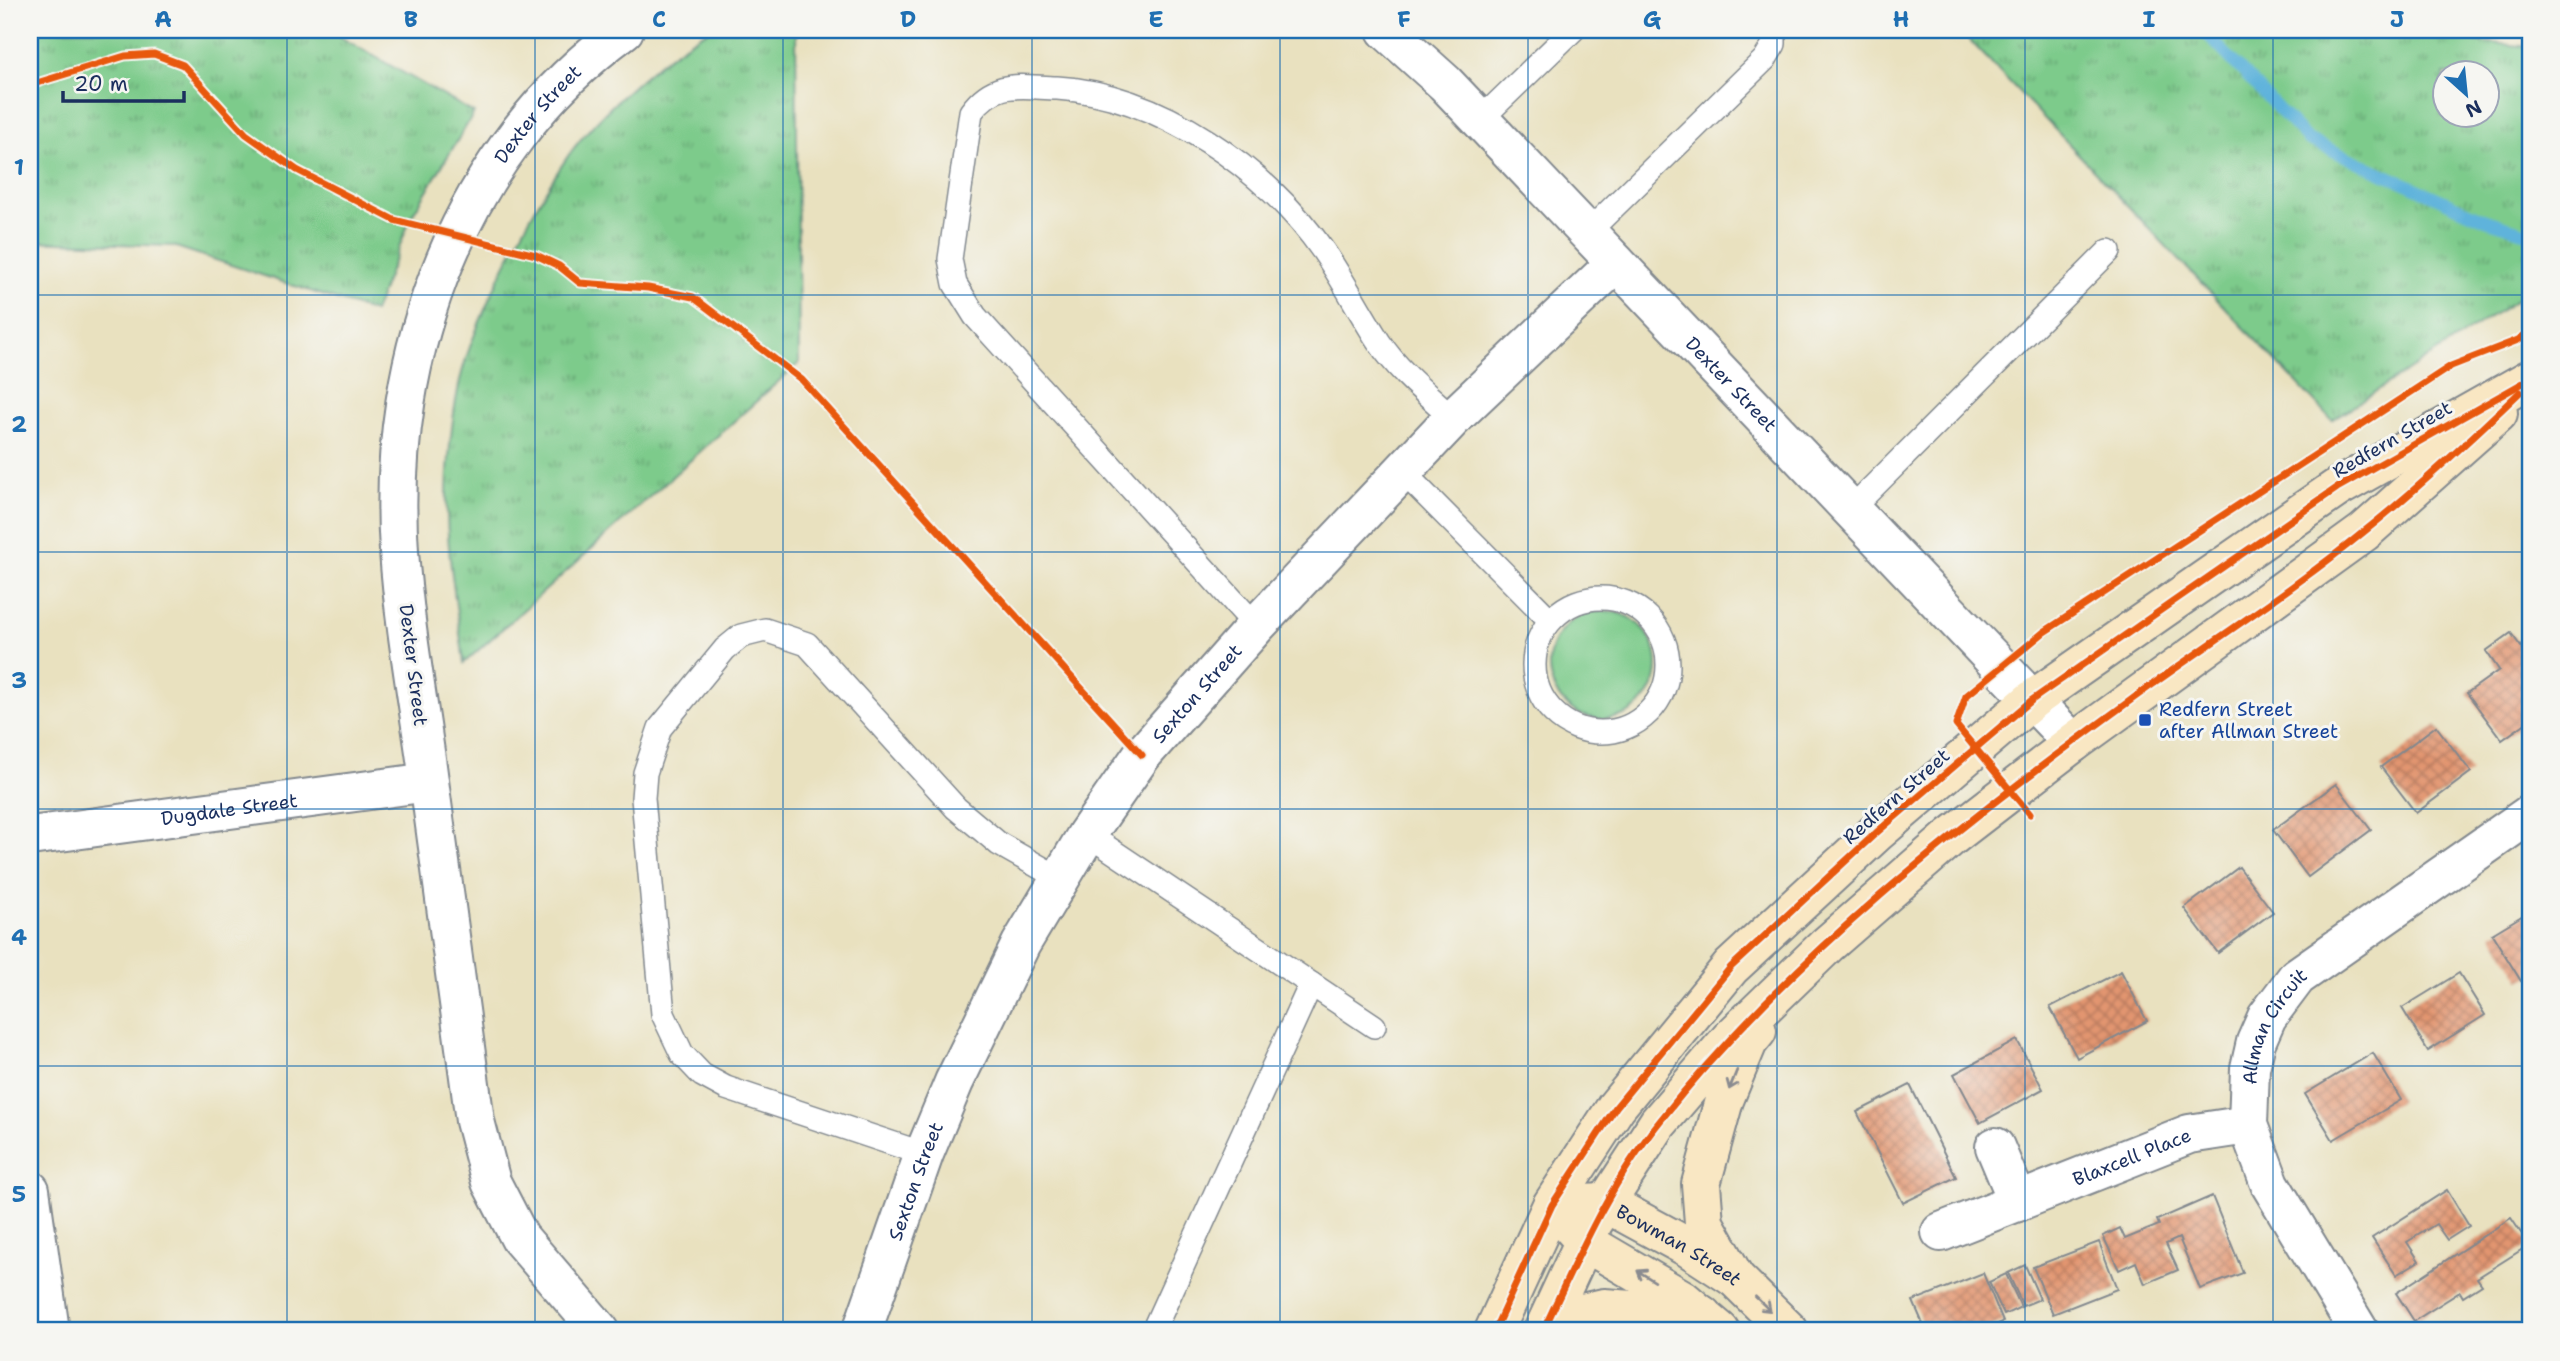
<svg xmlns="http://www.w3.org/2000/svg" width="2560" height="1361" font-family="'Shantell Sans',sans-serif">
<style>
.green{fill:#7dcb8b;stroke:#4c7d74;stroke-width:2}
.park{fill:url(#park-tufts);stroke:#4c7d74;stroke-width:2;fill-rule:evenodd}
.lines{fill:none;stroke-linecap:round;stroke-linejoin:round}
.stream{stroke:#5fb3db;stroke-width:12}
.building{fill:url(#building-cross-hatch)}
.lane-casing{stroke:#82888e;stroke-width:26}
.street-casing{stroke:#82888e;stroke-width:42}
.secondary-casing{stroke:#82888e;stroke-width:42}
.lane{stroke:#fff;stroke-width:23}
.street{stroke:#fff;stroke-width:38}
.secondary{stroke:#f9e7c3;stroke-width:38}
.cycleway-casing{stroke:#f6f6f2;stroke-width:11}
.cycleway{stroke:#e8590c;stroke-width:7}
.oneway{stroke:#8a8b90}
.grid{fill:none;stroke:#1f6fb2;stroke-width:2;stroke-opacity:0.55}
.transit-dot{fill:#1a4fb4;stroke:#f6f6f2;stroke-width:2.5}
.labels{text-anchor:middle;stroke-width:6;stroke-linejoin:round;paint-order:stroke}
.street-label{font-size:19px;fill:#1b2f5e;stroke:#f6f6f2}
.transit-label{font-size:19px;fill:#164399;stroke:#f6f6f2;text-anchor:start}
.neatline{fill:none;stroke:#1f6fb2;stroke-width:2.5}
.grid-label{font-size:23px;text-anchor:middle;font-weight:bold;fill:#1f6fb2}
</style>
<defs>
<pattern id="park-tufts" width="24" height="20" patternUnits="userSpaceOnUse" patternTransform="scale(1.75)"><rect width="24" height="20" fill="#7dcb8b"/><path d="M3 7l-1-3M5 7V3M7 7l1-3M15 17l-1-3M17 17v-4M19 17l1-3" fill="none" stroke="#66a575"/></pattern>
<pattern id="building-cross-hatch" width="8" height="8" patternUnits="userSpaceOnUse" patternTransform="scale(1.75)"><rect width="8" height="8" fill="#e2956f"/><path d="M0 0l8 8M0 8l8-8" fill="none" stroke="#b67a5e"/></pattern>
</defs>
<rect width="100%" height="100%" fill="#f6f6f2"/>
<filter id="ink" filterUnits="userSpaceOnUse"><feTurbulence type="fractalNoise" baseFrequency=".0143" numOctaves="2"/><feDisplacementMap in="SourceGraphic" scale="14" xChannelSelector="R" yChannelSelector="G"/><feConvolveMatrix kernelMatrix="1 2 1 2 8 2 1 2 1" color-interpolation-filters="sRGB"/></filter>
<filter id="wash" filterUnits="userSpaceOnUse"><feTurbulence type="fractalNoise" baseFrequency=".00686" numOctaves="4" result="noise"/><feDisplacementMap in="SourceGraphic" scale="28" xChannelSelector="R" yChannelSelector="G"/><feGaussianBlur stdDeviation="1.57" result="paint"/><feColorMatrix in="noise" values="0 0 0 0 0 0 0 0 0 0 0 0 0 0 0 0 0 1.4 0 .05"/><feComposite in="paint" operator="in"/></filter>
<g filter="url(#wash)">
<rect width="100%" height="100%" fill="#e9e1bf"/>
<circle class="green" cx="1603" cy="665" r="54"/>
<g class="park">
<path d="M30 30H328L474 113 411 217 374 312 173 246 30 241Z"/>
<path d="M709 30H796L799 363 464 663C457 608 445 545 447 490 449 442 454 388 471 344 493 285 528 217 562 165 591 119 662 56 709 30Z"/>
<path d="M1960 30H2461L2472 41 2530 47V291L2332 420ZM2444 74H2486V116H2444Z"/>
</g>
<g class="lines">
<path class="stream" d="M2203 30 2307 139 2486 220 2530 234"/>
</g>
<g id="blocks">
<g class="building">
<path d="M2511 633 2524 651 2528 648 2530 651V720L2502 740 2467 693 2499 670 2486 651Z"/>
<path d="M2436 726 2471 772 2416 813 2381 767Z"/>
<path d="M2336 784 2371 830 2308 877 2273 830Z"/>
<path d="M2239 867 2273 912 2218 953 2184 908Z"/>
<path d="M2530 911V975L2521 981 2492 934Z"/>
<path d="M2121 971 2147 1021 2077 1058 2050 1007Z"/>
<path d="M2459 973 2485 1015 2428 1051 2402 1008Z"/>
<path d="M2017 1040 2043 1089 1980 1123 1954 1074Z"/>
<path d="M2373 1053 2401 1100 2333 1140 2305 1094Z"/>
<path d="M1910 1085 1956 1177 1903 1203 1857 1112Z"/>
<path d="M2447 1190 2469 1226 2447 1240 2436 1224 2407 1242 2419 1261 2396 1275 2372 1238Z"/>
<path d="M2212 1196 2243 1273 2200 1289 2179 1238 2166 1244 2178 1270 2145 1284 2136 1262 2119 1270 2103 1236 2120 1228 2125 1239 2159 1225 2157 1220Z"/>
<path d="M2511 1218 2529 1245 2477 1278 2482 1285 2463 1297 2460 1292 2414 1321 2396 1293Z"/>
<path d="M2099 1242 2117 1289 2053 1314 2033 1267Z"/>
<path d="M2025 1265 2040 1299 2023 1306 2008 1273Z"/>
<path d="M1983 1273 2003 1322 1979 1331H1926L1913 1301Z"/>
<path d="M2006 1274 2021 1307 2004 1315 1989 1282Z"/>
<path d="M2530 1322V1331H2516Z"/>
</g>
</g>
</g>
<g filter="url(#ink)">
<use href="#blocks" fill-opacity="0" stroke="#82888e" stroke-width="2"/>
<g class="lines">
<g class="lane-casing">
<g id="lane">
<path d="M1480 120 1573 30"/>
<path d="M1587 233 1765 59 1774 44V30"/>
<path d="M1404 473 1550 620"/>
<path d="M1851 509 2109 251"/>
<circle cx="1601" cy="665" r="67"/>
<path d="M1256 626 975 316 955 284 950 259 971 112C995 79 1020 87 1057 88 1159 94 1267 169 1324 252 1344 281 1360 313 1379 342 1399 372 1427 394 1453 418"/>
<path d="M1087 834 1374 1026"/>
<path d="M924 1154 726 1088 702 1075 682 1054 663 1014 643 798 645 773 660 728 725 649 741 636 765 630 807 644 956 808 999 844 1059 878"/>
<path d="M1153 1331 1311 984"/>
</g>
</g>
<g class="street-casing">
<g id="street">
<path id="s1" d="M1386 30 1445 83 2073 743"/>
<path id="s2" d="M30 836 429 782"/>
<path d="M1995 1147 2018 1202"/>
<path d="M30 1190 50 1331"/>
<path id="s3" d="M1941 1232 2189 1134 2248 1125"/>
<path id="s4" d="M600 1331 520 1238 491 1182 475 1121C459 1003 443 885 427 766 417 695 404 623 399 551 385 352 461 149 624 30"/>
<path id="s5" d="M862 1331 924 1154 954 1082 1021 944 1087 834 1142 755 1256 626 1453 418 1616 263"/>
<path id="s6" d="M2359 1331 2270 1184 2248 1125 2250 1068 2256 1042 2267 1017 2297 977 2530 814"/>
</g>
</g>
<g class="secondary-casing">
<g id="secondary">
<path id="s7" d="M1582 1204 1606 1203 1689 1248 1735 1278 1789 1331"/>
<path d="M1569 1224 1585 1242 1682 1299 1720 1331"/>
<path d="M1735 1278 1704 1223 1701 1184 1724 1100 1748 1042 1757 1031"/>
<path d="M1548 1321 1604 1308 1702 1315"/>
<path d="M1494 1331 1552 1205 1616 1107 1731 967 1876 833 2032 700 2174 601 2337 488 2530 379"/>
<path d="M1543 1331 1593 1223 1658 1123 1731 1038 1827 945 1951 837 2073 743 2364 532 2498 413"/>
</g>
</g>
<use href="#lane" class="lane"/>
<use href="#street" class="street"/>
<use href="#secondary" class="secondary"/>
<g class="cycleway-casing">
<g id="cycleway">
<path d="M30 85 125 56 154 54 183 65 246 134 297 170 394 220 536 255 559 266 580 283 648 288 693 297 802 380 1142 755"/>
<path d="M2030 814 1956 725 1966 696 2044 632 2451 366 2518 340 2530 331"/>
<path d="M1494 1331 1552 1205 1616 1107 1731 967 1876 833 2032 700 2174 601 2337 488 2530 379"/>
<path d="M1543 1331C1577 1259 1609 1184 1660 1121 1789 958 1964 821 2131 700 2209 643 2292 591 2366 530 2420 487 2470 440 2520 392"/>
</g>
</g>
<use href="#cycleway" class="cycleway"/>
</g>
<defs><path id="oneway-shaft" d="M-6 0H5M1.5-3L5.5 0L1.5 3" fill="none" stroke-width="1.6" stroke-linecap="round" stroke-linejoin="round" transform="scale(1.75)"/></defs>
<g class="oneway">
<use href="#oneway-shaft" transform="translate(1733 1080) rotate(112)"/>
<use href="#oneway-shaft" transform="translate(1646 1276) rotate(-148)"/>
<use href="#oneway-shaft" transform="translate(1763 1304) rotate(43)"/>
</g>
</g>
<path class="grid" d="M287 30V1331M535 30V1331M783 30V1331M1032 30V1331M1280 30V1331M1528 30V1331M1777 30V1331M2025 30V1331M2273 30V1331M30 295H2530M30 552H2530M30 809H2530M30 1066H2530"/>
<rect class="transit-dot" x="2138" y="713" width="14" height="14" rx="3.5"/>
<g class="labels">
<g class="street-label">
<text dy="7" stroke="none"><textPath href="#s4" startOffset="1295">Dexter Street</textPath></text>
<text dy="7" stroke="none"><textPath href="#s1" startOffset="495">Dexter Street</textPath></text>
<text transform="translate(2392 439) rotate(-30)" y="7">Redfern Street</text>
<text transform="translate(414 665) rotate(83)" y="7">Dexter Street</text>
<text dy="7" stroke="none"><textPath href="#s5" startOffset="726">Sexton Street</textPath></text>
<text transform="translate(1896 796) rotate(-41)" y="7">Redfern Street</text>
<text dy="7" stroke="none"><textPath href="#s2" startOffset="201">Dugdale Street</textPath></text>
<text dy="7" stroke="none"><textPath href="#s6" startOffset="340">Allman Circuit</textPath></text>
<text dy="7" stroke="none"><textPath href="#s3" startOffset="205">Blaxcell Place</textPath></text>
<text dy="7" stroke="none"><textPath href="#s5" startOffset="159">Sexton Street</textPath></text>
<text dy="7" stroke="none"><textPath href="#s7" startOffset="108">Bowman Street</textPath></text>
</g>
<g class="transit-label">
<text x="2159" y="716">Redfern Street<tspan x="2159" dy="22">after Allman Street</tspan></text>
</g>
</g>
<rect width="2560" height="1361" fill="none" stroke="#f6f6f2" stroke-width="77"/>
<g transform="translate(2466 94) rotate(153)"><circle r="33" fill="#f6f6f2" stroke="#9ea6b7" stroke-width="2"/>
<path d="M0-5L12 26L0 18L-12 26Z" fill="#1f6fb2"/>
<text y="-10" font-size="19" font-weight="bold" text-anchor="middle" fill="#1b2f5e">N</text>
</g>
<path d="M63 91v10h121v-10" fill="none" stroke="#1b2f5e" stroke-width="3.5"/>
<text x="74" y="91" font-size="21" fill="#1b2f5e" stroke="#f6f6f2" stroke-width="5" paint-order="stroke">20 m</text>
<rect x="38" y="38" width="2484" height="1284" class="neatline"/>
<g class="grid-label">
<text x="163" y="27">A</text>
<text x="411" y="27">B</text>
<text x="659" y="27">C</text>
<text x="908" y="27">D</text>
<text x="1156" y="27">E</text>
<text x="1404" y="27">F</text>
<text x="1652" y="27">G</text>
<text x="1901" y="27">H</text>
<text x="2149" y="27">I</text>
<text x="2397" y="27">J</text>
<text x="19" y="175">1</text>
<text x="19" y="432">2</text>
<text x="19" y="688">3</text>
<text x="19" y="945">4</text>
<text x="19" y="1202">5</text>
</g>
</svg>
